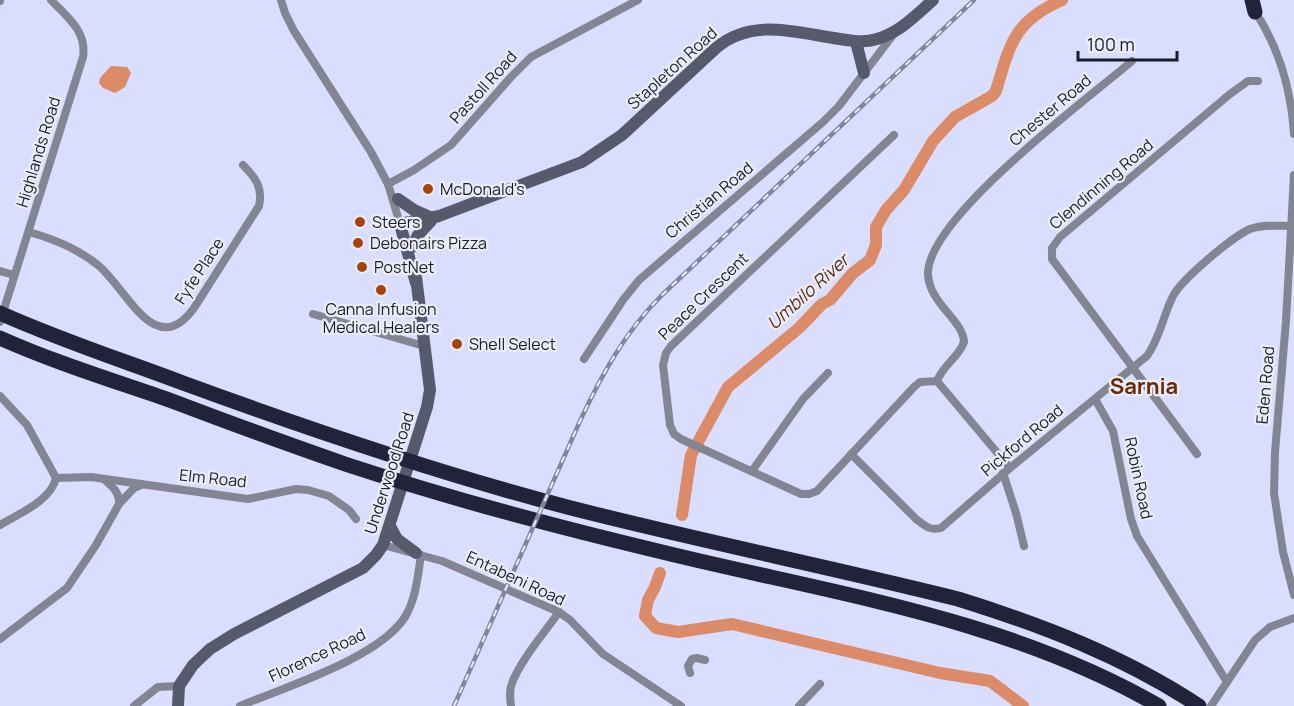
<svg xmlns="http://www.w3.org/2000/svg" width="1294" height="706" font-family="Manrope,sans-serif">
<style>
.water{fill:#db8b68}
.lines{fill:none;stroke-linecap:round;stroke-linejoin:round}
.river{stroke:#db8b68;stroke-width:12}
.street{stroke:#838592;stroke-width:8}
.secondary{stroke:#575a6c;stroke-width:12}
.highway{stroke:#21233a;stroke-width:15}
.rail-casing{stroke:#82869c;stroke-width:4.5}
.rail{stroke:#ebedf9;stroke-width:2;stroke-dasharray:7;stroke-linecap:butt}
.poi-dot{fill:#a64306;stroke:#ebedf9;stroke-width:2}
.labels{text-anchor:middle;stroke-width:4.5;stroke-linejoin:round;paint-order:stroke}
.street-label{font-size:16px;fill:#191b26;stroke:#ebedf9}
.poi-label{font-size:16px;fill:#191b26;stroke:#ebedf9;text-anchor:start}
.water-label{font-size:18px;font-style:italic;fill:#612d14;stroke:#ebedf9}
.district-label{font-size:22px;font-weight:bold;fill:#692a07;stroke:#ebedf9}
</style>
<rect width="100%" height="100%" fill="#d9defe"/>
<path class="water" d="M111 66 127 67 131 73 125 87 115 93 103 88 99 83 100 78Z"/>
<g class="lines">
<g class="river">
<path d="M682 515 691 455 728 387 799 328 822 304 830 300 852 274 870 260 876 245V227L886 210 904 190 933 141 955 117 992 96 996 91C1010 44 1014 21 1062 0"/>
<path d="M660 573 655 587 648 600 645 616 656 628 678 632 732 624 940 673 990 681 1023 706"/>
</g>
<g class="street">
<path d="M281 0 285 13 294 31 371 152 388 184 400 224"/>
<path d="M0 1V0"/>
<path d="M1254 10C1279 47 1291 89 1294 134"/>
<path d="M894 135 671 346 666 353 663 365 670 425 674 434 681 439 801 494H809L817 491 914 387 920 382 937 381 1010 468"/>
<path d="M1294 175 1286 321 1275 452 1274 493 1283 552 1294 595"/>
<path d="M388 184 414 170 451 145 511 77 531 57 638 0"/>
<path d="M29 232C54 239 80 250 99 266 128 291 156 361 194 308L259 206C263 188 256 178 243 165"/>
<path d="M0 271 14 275"/>
<path d="M313 314 424 346"/>
<path d="M0 322 83 57C87 31 67 17 51 0"/>
<path d="M584 359 623 300 639 280 823 122 839 106 896 31"/>
<path d="M937 381C943 365 959 357 964 342 963 320 930 304 928 275 925 219 1089 98 1132 61"/>
<path d="M0 396 27 425 56 478C51 501 18 514 0 525"/>
<path d="M1095 399 1113 431 1131 519 1137 536 1227 682"/>
<path d="M851 454 916 519C925 526 930 531 941 528L1010 468 1147 356C1160 338 1163 316 1173 296 1182 279 1232 237 1250 229 1263 224 1278 226 1292 226"/>
<path d="M1197 454 1052 259V248L1060 237 1230 94 1248 81H1258"/>
<path d="M752 471 803 399 828 373"/>
<path d="M1003 473 1016 513 1024 546"/>
<path d="M56 478 91 477 248 499 296 489 308 490 329 496 349 510 356 519"/>
<path d="M119 504 134 488 141 485"/>
<path d="M383 545 442 561 559 612 570 620 603 654 681 706"/>
<path d="M0 639 67 588 96 545 119 504C120 493 113 487 105 480"/>
<path d="M690 673 688 666 692 659 697 658 705 660"/>
<path d="M134 706 158 687 179 686"/>
<path d="M240 706C285 687 379 658 405 617 416 599 418 575 421 555"/>
<path d="M511 706C510 698 509 690 512 683 520 661 545 632 559 612"/>
<path d="M799 706 820 684"/>
<path d="M1211 706 1255 640 1270 627 1294 618"/>
</g>
<g class="secondary">
<path d="M856 42 864 73"/>
<path d="M398 199 414 210 432 218"/>
<path d="M412 247 418 235 431 221"/>
<path d="M416 283 400 224 439 216 582 162 622 135 716 48C752 17 797 33 840 39 852 41 865 43 877 39 900 32 915 16 933 0"/>
<path d="M390 526 397 539 416 553"/>
<path d="M178 706 179 686 193 665 210 649 234 634 363 568 376 555 383 545 427 407 430 390 416 277"/>
</g>
<g class="highway">
<path d="M1252 0 1255 12"/>
<path d="M0 313C60 340 122 360 183 383 311 430 440 474 571 508 700 541 830 567 958 599 1042 625 1125 657 1199 706"/>
<path d="M0 338C56 363 115 381 172 401 230 423 287 444 345 464 448 498 553 526 658 551 828 593 1005 617 1159 706"/>
</g>
<g class="rail-casing">
<path id="rail" d="M454 706 580 421C602 374 625 332 662 295L974 0"/>
</g>
<use href="#rail" class="rail"/>
</g>
<g class="poi-dot">
<circle cx="428" cy="189" r="6"/>
<circle cx="360" cy="222" r="6"/>
<circle cx="358" cy="243" r="6"/>
<circle cx="362" cy="267" r="6"/>
<circle cx="381" cy="290" r="6"/>
<circle cx="457" cy="344" r="6"/>
</g>
<g class="labels">
<g class="street-label">
<text transform="translate(672 68) rotate(-42)" y="6">Stapleton Road</text>
<text transform="translate(483 87) rotate(-48)" y="6">Pastoll Road</text>
<text transform="translate(1050 110) rotate(-40)" y="6">Chester Road</text>
<text transform="translate(38 152) rotate(-73)" y="6">Highlands Road</text>
<text transform="translate(1101 184) rotate(-40)" y="6">Clendinning Road</text>
<text transform="translate(709 200) rotate(-40)" y="6">Christian Road</text>
<text transform="translate(199 271) rotate(-57)" y="6">Fyfe Place</text>
<text transform="translate(703 296) rotate(-44)" y="6">Peace Crescent</text>
<text transform="translate(1265 385) rotate(-85)" y="6">Eden Road</text>
<text transform="translate(1022 440) rotate(-40)" y="6">Pickford Road</text>
<text transform="translate(389 473) rotate(-72)" y="6">Underwood Road</text>
<text transform="translate(213 478) rotate(6)" y="6">Elm Road</text>
<text transform="translate(1139 478) rotate(78)" y="6">Robin Road</text>
<text transform="translate(516 578) rotate(25)" y="6">Entabeni Road</text>
<text transform="translate(317 655) rotate(-25)" y="6">Florence Road</text>
</g>
<g class="poi-label">
<text x="440" y="195">McDonald's</text>
<text x="372" y="228">Steers</text>
<text x="370" y="249">Debonairs Pizza</text>
<text x="374" y="273">PostNet</text>
<text x="381" y="315" text-anchor="middle">Canna Infusion<tspan x="381" dy="18">Medical Healers</tspan></text>
<text x="469" y="350">Shell Select</text>
</g>
<g class="water-label">
<text transform="translate(808 292) rotate(-42)" y="6">Umbilo River</text>
</g>
<g class="district-label">
<text x="1144" y="394">Sarnia</text>
</g>
</g>
<path d="M1078 51v9h99v-9" fill="none" stroke="#191b26" stroke-width="3"/>
<text x="1087" y="51" font-size="18" fill="#191b26" stroke="#ebedf9" stroke-width="4.5" paint-order="stroke">100 m</text>
</svg>
